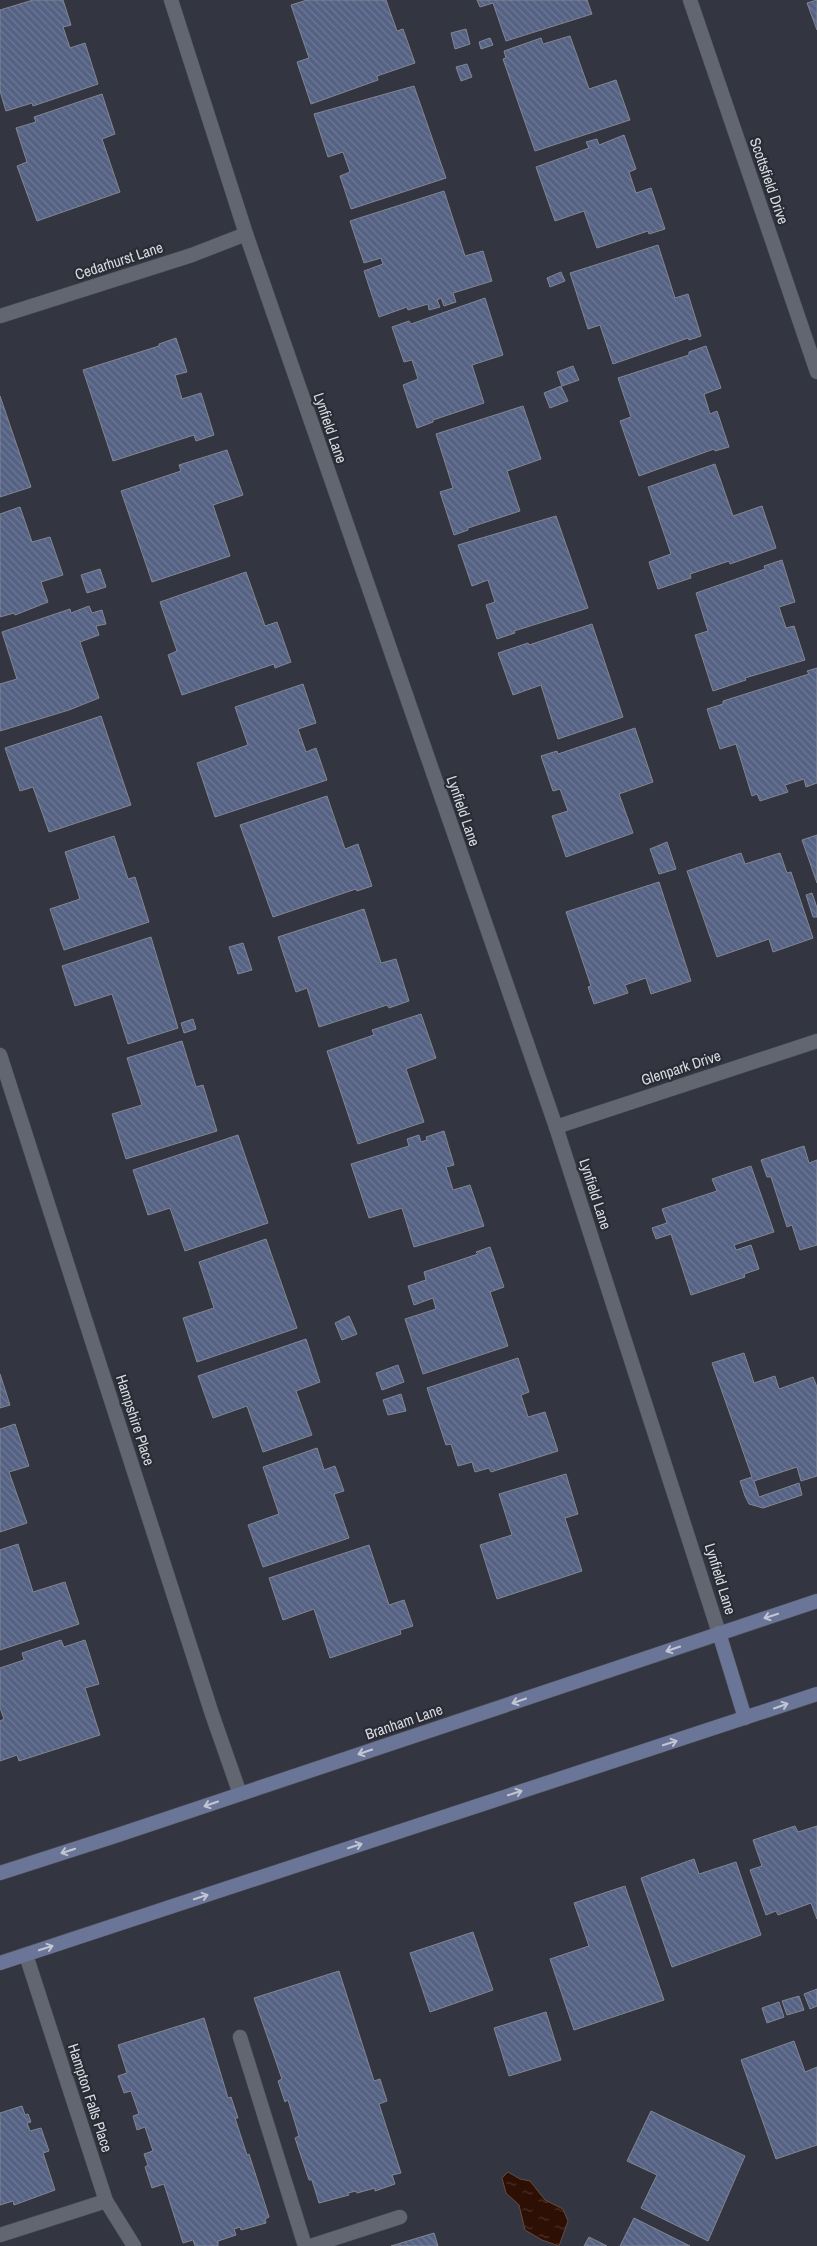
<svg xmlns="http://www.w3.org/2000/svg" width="817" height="2246" font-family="'Archivo Narrow',sans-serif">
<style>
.water{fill:url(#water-ripples);stroke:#614c45}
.building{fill:url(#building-back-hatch);stroke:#828691}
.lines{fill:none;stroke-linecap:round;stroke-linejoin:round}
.service-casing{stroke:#50535a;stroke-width:15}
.minor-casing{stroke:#50535a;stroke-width:15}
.secondary-casing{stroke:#50535a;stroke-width:15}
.service{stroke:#626670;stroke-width:14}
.minor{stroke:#626670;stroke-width:14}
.secondary{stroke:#6a7598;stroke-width:14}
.oneway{stroke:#c2c6d2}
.labels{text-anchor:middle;stroke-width:4.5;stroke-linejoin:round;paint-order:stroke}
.street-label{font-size:15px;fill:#d8dae0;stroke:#292c35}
</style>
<defs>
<pattern id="water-ripples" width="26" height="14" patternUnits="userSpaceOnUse" patternTransform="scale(1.25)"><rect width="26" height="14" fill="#2e0f03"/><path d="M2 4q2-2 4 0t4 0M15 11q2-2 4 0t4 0" fill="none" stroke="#4c3127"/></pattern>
<pattern id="building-back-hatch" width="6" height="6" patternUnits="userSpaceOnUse" patternTransform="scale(1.25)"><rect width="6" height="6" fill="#566284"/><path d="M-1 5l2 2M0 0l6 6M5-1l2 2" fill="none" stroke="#6e7895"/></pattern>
</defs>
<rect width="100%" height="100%" fill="#333640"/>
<path class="water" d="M508 2172 520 2179 530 2181 545 2200 563 2209 568 2221 559 2246 542 2240 525 2230 519 2205 506 2193 502 2178Z"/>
<g class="building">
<path d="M33 0H63L71 25 63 27 70 48 85 43 98 84 33 106 32 103 6 111 0 91V10Z"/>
<path d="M307 0H386L397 31 403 29 415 63 377 76 378 80 311 104 297 62 309 58 291 5Z"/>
<path d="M477 0H587L592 14 506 41 493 3 480 7Z"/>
<path d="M817 0V30L807 3Z"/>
<path d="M466 29 470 44 455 49 451 33Z"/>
<path d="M570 36 589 89 616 80 630 120 535 151 503 59 506 58 504 51 541 38 543 44Z"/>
<path d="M490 38 493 45 481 49 479 42Z"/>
<path d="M467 64 472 77 461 81 456 67Z"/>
<path d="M414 86 446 178 351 209 340 176 350 172 343 152 328 157 314 114Z"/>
<path d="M102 94 115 134 102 139 120 192 37 221 17 166 27 162 16 128 36 122 34 117Z"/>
<path d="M624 135 636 169 629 172 636 193 651 188 665 229 649 234 648 231 597 248 584 211 555 221 536 167 589 148 586 142 597 139 599 145Z"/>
<path d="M444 191 465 256 483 251 492 281 453 293 456 302 444 306 441 298 437 300 440 307 429 310 428 304 408 310 407 307 379 317 364 271 383 264 381 258 364 263 350 221Z"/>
<path d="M658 245 675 298 688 294 701 336 689 340 688 338 613 364 600 325 588 329 570 273Z"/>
<path d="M561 272 565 281 550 287 547 278Z"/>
<path d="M485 298 503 355 472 365 484 403 433 420V422L417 428 403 385 418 379 412 360 404 362 392 327 409 321 411 324Z"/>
<path d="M176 338 187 372 175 375 182 399 201 393 214 435 196 441 194 435 113 461 83 370 159 346V344Z"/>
<path d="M706 346 721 388 704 394 710 414 717 411 729 447 715 451 714 449 639 476 620 421 631 417 618 378 689 355V352Z"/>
<path d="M573 366 579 380 562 386 557 372Z"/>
<path d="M561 386 568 401 550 408 544 393Z"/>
<path d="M0 396 31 487 0 497Z"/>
<path d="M523 406 541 459 507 471 520 511 468 528V530L454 535 440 492 453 488 436 434Z"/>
<path d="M227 450 243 495 213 505 230 556 152 582 121 491 181 471 179 465Z"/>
<path d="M715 464 733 516 762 506 776 548 730 564 729 561 690 574 691 578 658 589 649 562 671 554 648 487Z"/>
<path d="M20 507 32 542 50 537 63 575 41 582 48 602 15 615 14 613 0 617V514Z"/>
<path d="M556 516 588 608 514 631 515 633 497 639 486 605 495 602 488 580 472 586 458 545Z"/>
<path d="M782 560 795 602 779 607 786 628 794 626 805 660 745 678 746 680 713 691 695 635 708 631 696 593 765 569 764 566Z"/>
<path d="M100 569 106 587 87 593 81 575Z"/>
<path d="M246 572 265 626 277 622 291 662 275 668 274 664 182 695 168 655 177 651 160 602Z"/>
<path d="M89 606 92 613 102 610 106 624 96 626 99 635 80 642 99 698 69 710 0 731V684L17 679 2 632 70 609 71 613Z"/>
<path d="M592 624 623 717 558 739 541 685 513 695 498 653 528 643 529 645Z"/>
<path d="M817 668V783L806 787 804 779 785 785 788 792 760 801 757 794 752 796 736 744 720 749 707 709 723 704V701L809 674 807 671Z"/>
<path d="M303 684 316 723 298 729 306 752 316 748 327 780 215 817 197 763 248 745 235 707Z"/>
<path d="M101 716 131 805 49 832 33 787 20 791 5 748Z"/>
<path d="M635 728 653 782 619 794 633 833 566 857 552 816 568 811 560 789 553 791 541 756 557 751 558 754Z"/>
<path d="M327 796 345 849 358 844 372 886 357 891 356 889 273 917 240 825Z"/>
<path d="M817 835V883L802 840Z"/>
<path d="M114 836 128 879 135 877 149 922 64 950 50 909 80 899 65 852Z"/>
<path d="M667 842 676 869 659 874 650 849Z"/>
<path d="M741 853 745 864 780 853 787 873 791 872 813 938 773 952 769 939 717 957 687 871Z"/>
<path d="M659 882 691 981 651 994 646 978 625 985 628 993 594 1004 588 987 591 986 566 912Z"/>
<path d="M812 893 817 908V917H813L806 895Z"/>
<path d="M364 909 381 963 396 959 409 1001 389 1008 387 1005 319 1027 307 988 296 992 278 937Z"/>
<path d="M151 937 178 1028 128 1044 112 994 75 1006 62 966Z"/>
<path d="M243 943 252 970 238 974 229 947Z"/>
<path d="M421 1014 436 1058 406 1069 424 1122 358 1144 327 1051 374 1035 372 1030Z"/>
<path d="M193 1019 196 1029 184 1033 181 1023Z"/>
<path d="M182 1041 196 1087 203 1085 217 1131 126 1159 112 1114 142 1105 127 1058Z"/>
<path d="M444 1131 454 1165 446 1167 453 1190 470 1185 484 1226 414 1247 402 1208 369 1218 351 1164 409 1146 407 1139 419 1135 421 1142 427 1140 426 1137Z"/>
<path d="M238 1135 268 1223 185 1251 170 1208 148 1215 133 1170Z"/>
<path d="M804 1146 809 1163 817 1160V1245L800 1250 792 1225 787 1227 771 1177H767L761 1160Z"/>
<path d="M751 1166 774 1232 734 1245 736 1250 751 1245 759 1269 744 1274 745 1277 691 1295 671 1234 656 1239 652 1228 667 1223 662 1209 717 1191 712 1179Z"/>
<path d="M266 1239 297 1328 197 1362 183 1318 214 1308 199 1262Z"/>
<path d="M490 1247 504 1287 490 1292 508 1346 423 1374 405 1319 436 1309 433 1298 414 1305 408 1286 426 1280 424 1272 478 1254 476 1252Z"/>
<path d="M349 1316 357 1334 342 1340 335 1323Z"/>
<path d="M306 1339 320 1382 296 1391 312 1435 263 1452 247 1406 213 1418 198 1376Z"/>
<path d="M744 1353 754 1383 775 1376 779 1389 813 1377 817 1387V1476L801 1481 797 1467 754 1481 759 1497 799 1483 802 1495 763 1508 749 1504 745 1496 740 1481 752 1477 712 1363Z"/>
<path d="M518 1358 529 1392 521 1395 528 1417 545 1412 558 1451 491 1472 489 1468 475 1472 472 1462 458 1466 451 1444 446 1445 427 1388Z"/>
<path d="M398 1365 404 1382 382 1390 376 1373Z"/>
<path d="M0 1374 10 1405 0 1408Z"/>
<path d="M401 1394 406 1411 388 1415 383 1400Z"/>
<path d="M15 1424 29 1466 9 1472 27 1523 0 1532V1429Z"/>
<path d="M317 1448 324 1470 335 1466 344 1491 334 1494 349 1538 263 1567 248 1525 279 1514 263 1467Z"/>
<path d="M566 1474 578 1514 565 1518 582 1571 497 1599 480 1545 512 1535 499 1494Z"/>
<path d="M18 1544 33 1592 65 1582 79 1624 0 1650V1550Z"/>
<path d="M369 1545 389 1605 404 1600 413 1626 400 1630 401 1634 330 1658 314 1609 283 1620 269 1578Z"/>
<path d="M61 1640 64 1647 85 1640 99 1684 85 1688 100 1735 19 1761 17 1755 0 1761V1721L4 1719 0 1708V1668L24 1660 22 1653Z"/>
<path d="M795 1826 798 1832 817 1826V1919L811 1903 778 1915 776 1911 766 1915 750 1870 762 1866 753 1840Z"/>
<path d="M694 1859 699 1874 736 1862 761 1935 672 1967 641 1878Z"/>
<path d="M625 1886 664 2000 574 2030 550 1959 589 1946 574 1903Z"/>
<path d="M473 1932 493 1990 430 2012 410 1953Z"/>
<path d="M339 1971 374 2081 380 2079 387 2101 379 2104 401 2173 392 2175 395 2184 375 2191V2188L357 2193 356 2191 348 2193 349 2195 319 2203 312 2180H309L295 2138 299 2136 288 2100 285 2102 278 2081 282 2079 254 1998Z"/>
<path d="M817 1989V2006L810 2009 804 1994Z"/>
<path d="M799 1996 804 2010 787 2015 782 2001Z"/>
<path d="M779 2002 784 2017 767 2023 762 2008Z"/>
<path d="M546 2012 561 2060 509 2076 494 2028Z"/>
<path d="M204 2018 228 2098 231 2097 238 2118H235L247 2155 249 2154 269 2217 265 2219 266 2223 241 2230 240 2227 234 2229 236 2235 218 2241V2246H195L193 2240 183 2243 164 2184 152 2188 145 2167 148 2165 144 2154 153 2151 145 2127 137 2130 133 2116 139 2114 131 2091 124 2093 118 2076 127 2073 118 2045Z"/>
<path d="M794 2041 805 2072 817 2067V2145L776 2159 741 2060Z"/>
<path d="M22 2106 25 2115 28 2114 31 2122 27 2123 30 2131 41 2128 49 2151 43 2153 55 2190 14 2205 13 2201 0 2205V2113Z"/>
<path d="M651 2111 745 2156 708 2241 641 2208 657 2175 627 2161Z"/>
<path d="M634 2218 690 2246H620Z"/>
<path d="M434 2233 438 2246H391Z"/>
<path d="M589 2237 607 2246H584Z"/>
</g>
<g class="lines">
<g class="service-casing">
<g id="service">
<path d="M26 1955 106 2201 134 2246"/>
<path d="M240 2037 305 2246"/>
<path d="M0 2235 106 2201"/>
<path d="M311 2246 400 2217"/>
</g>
</g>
<g class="minor-casing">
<g id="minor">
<path d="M171 0 246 234 556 1127 719 1633"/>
<path d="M690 0 817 372"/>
<path d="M0 316 192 255 246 234"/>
<path d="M0 1055 212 1714 240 1794"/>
<path d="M556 1127 817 1041"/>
</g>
</g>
<g class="secondary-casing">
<g id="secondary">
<path d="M719 1633 745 1718"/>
<path d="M0 1873 115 1836 817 1601"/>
<path d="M0 1963 817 1694"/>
</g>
</g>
<use href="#service" class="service"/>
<use href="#minor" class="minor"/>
<use href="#secondary" class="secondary"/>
</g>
<defs><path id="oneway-shaft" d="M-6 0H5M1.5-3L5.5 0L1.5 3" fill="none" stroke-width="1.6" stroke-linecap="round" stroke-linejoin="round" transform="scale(1.25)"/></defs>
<g class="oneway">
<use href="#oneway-shaft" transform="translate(771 1616) rotate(162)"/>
<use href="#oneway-shaft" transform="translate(673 1649) rotate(161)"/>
<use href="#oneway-shaft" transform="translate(519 1701) rotate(161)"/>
<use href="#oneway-shaft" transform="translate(781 1706) rotate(-19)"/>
<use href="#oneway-shaft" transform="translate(670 1743) rotate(-18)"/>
<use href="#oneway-shaft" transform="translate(365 1752) rotate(161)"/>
<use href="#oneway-shaft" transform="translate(515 1793) rotate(-18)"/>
<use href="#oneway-shaft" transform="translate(211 1804) rotate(161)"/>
<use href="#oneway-shaft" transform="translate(355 1846) rotate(-18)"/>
<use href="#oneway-shaft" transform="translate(68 1851) rotate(162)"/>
<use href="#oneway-shaft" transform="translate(201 1897) rotate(-18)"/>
<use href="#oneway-shaft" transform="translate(46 1948) rotate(-18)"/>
</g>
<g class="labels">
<g class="street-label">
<text transform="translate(769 181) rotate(71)" y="5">Scottsfield Drive</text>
<text transform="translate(119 261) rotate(-18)" y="5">Cedarhurst Lane</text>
<text transform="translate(330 428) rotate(71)" y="5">Lynfield Lane</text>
<text transform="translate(463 811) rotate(71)" y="5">Lynfield Lane</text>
<text transform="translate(681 1068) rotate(-18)" y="5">Glenpark Drive</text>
<text transform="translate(595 1194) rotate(72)" y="5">Lynfield Lane</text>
<text transform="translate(135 1420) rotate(72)" y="5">Hampshire Place</text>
<text transform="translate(720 1579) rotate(73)" y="5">Lynfield Lane</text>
<text transform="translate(404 1722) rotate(-19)" y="5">Branham Lane</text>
<text transform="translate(90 2098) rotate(72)" y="5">Hampton Falls Place</text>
</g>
</g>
</svg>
